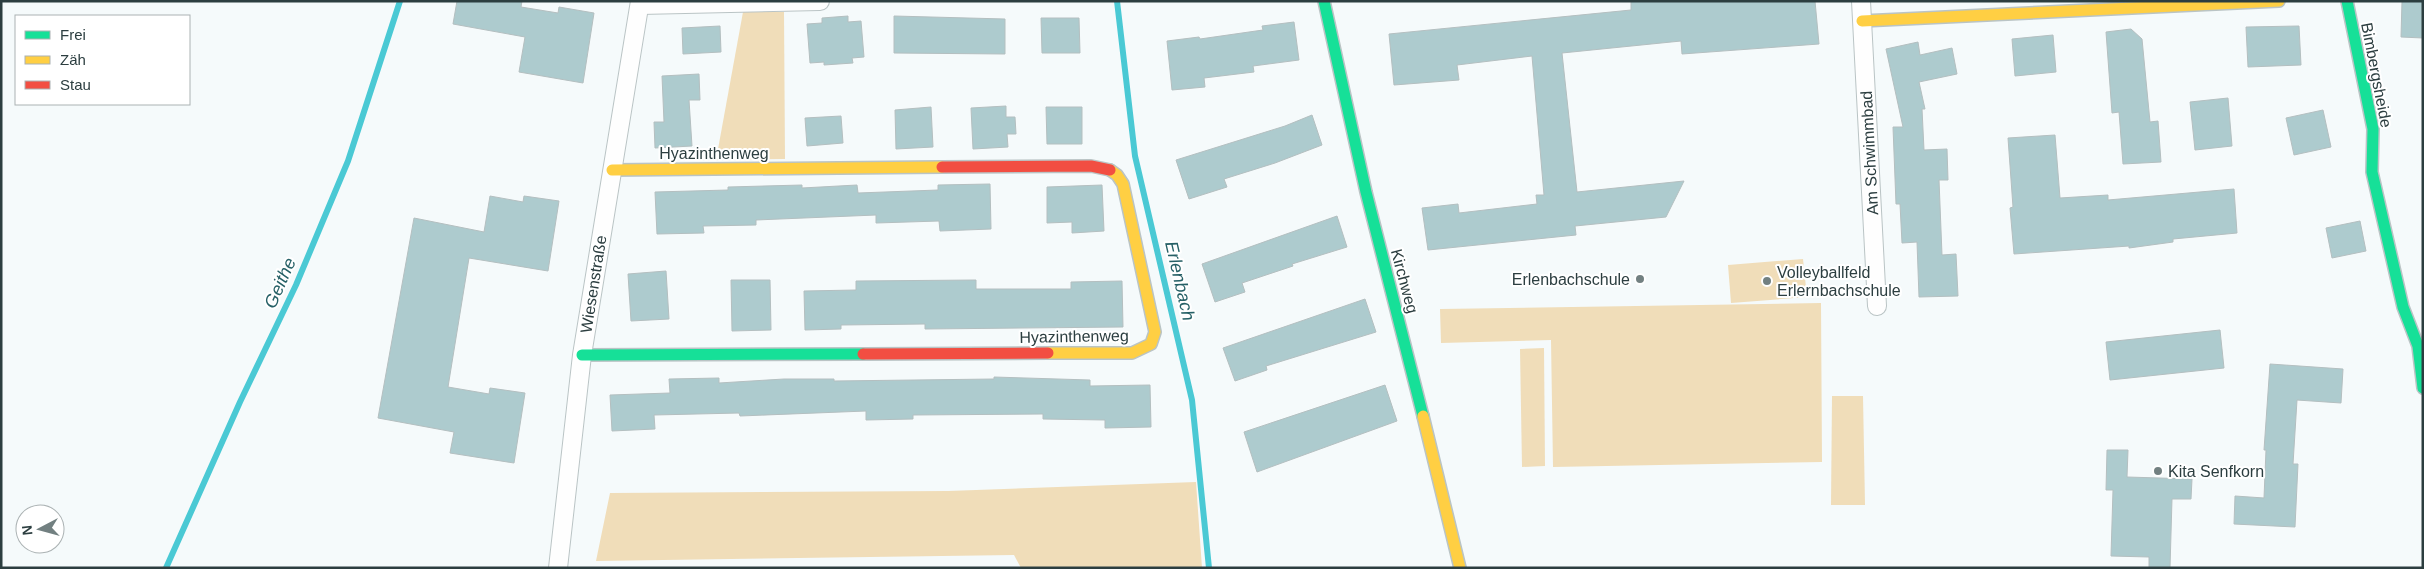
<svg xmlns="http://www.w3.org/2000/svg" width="2424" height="569" font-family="Arial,sans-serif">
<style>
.green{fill:#f0ddb9}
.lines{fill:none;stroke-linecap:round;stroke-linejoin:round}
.stream{stroke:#4ac9d4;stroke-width:6}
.building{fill:#adcbce;stroke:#b4bfc0}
.street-casing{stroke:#bac4c5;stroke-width:20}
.fast-casing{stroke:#bac4c5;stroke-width:14}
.slow-casing{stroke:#bac4c5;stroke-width:14}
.jam-casing{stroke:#bac4c5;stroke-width:14}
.street{stroke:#fefefe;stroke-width:18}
.fast{stroke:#16e098;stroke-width:11}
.slow{stroke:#ffcf43;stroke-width:11}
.jam{stroke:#f24e42;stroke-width:11}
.poi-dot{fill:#728081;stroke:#fff;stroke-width:2}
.labels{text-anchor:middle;stroke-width:4;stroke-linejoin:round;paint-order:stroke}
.street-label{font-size:16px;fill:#2c3e40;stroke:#fff}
.poi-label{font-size:16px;fill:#2c3e40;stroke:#fff;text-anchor:start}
.water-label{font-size:18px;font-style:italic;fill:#266066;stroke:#fff}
</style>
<rect width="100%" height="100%" fill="#f5fafb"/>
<g class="green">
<path d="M743 12H784L785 159 716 160Z"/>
<path d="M1803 259 1807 297 1731 303 1728 265Z"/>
<path d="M1821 303 1822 462 1553 467 1551 340 1441 343 1440 309Z"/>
<path d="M1544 348 1545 466 1522 467 1520 349Z"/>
<path d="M1832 396H1863L1865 505H1831Z"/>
<path d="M1196 482 1202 568H1021L1014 555 596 561 610 493 948 491Z"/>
</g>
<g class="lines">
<g class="stream">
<path d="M1117 1 1135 156 1192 400 1209 568"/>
<path d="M166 568 240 402 296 285 348 161 400 1"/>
</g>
</g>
<g class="building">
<path d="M457 1H522L521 7 558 13 559 7 594 13 583 83 519 72 525 37 453 24Z"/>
<path d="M1631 1H1815L1819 44 1682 54 1681 41 1562 53 1577 192 1684 181 1666 217 1575 226 1576 235 1428 250 1422 208 1458 204 1459 213 1537 204 1536 195H1544L1532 56 1457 65 1459 80 1394 85 1389 34 1631 10Z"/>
<path d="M2402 1H2423V38L2401 37Z"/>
<path d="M848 16V22L861 21 864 57 852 58 853 63 824 65V62L810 63 807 24 822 23V18Z"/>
<path d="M894 16 1005 19V54L894 53Z"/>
<path d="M1041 18H1079L1080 53H1042Z"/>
<path d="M1294 22 1299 60 1253 66 1254 72 1204 78 1205 87 1172 90 1167 41 1199 37 1200 39 1263 30 1262 26Z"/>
<path d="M720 26 721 52 683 54 682 28Z"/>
<path d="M2299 26 2301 65 2248 67 2246 27Z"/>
<path d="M2131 29 2142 39 2150 122 2158 121 2161 162 2123 164 2119 112 2112 113 2106 32Z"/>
<path d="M2053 35 2056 72 2015 76 2012 39Z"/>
<path d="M1918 42 1920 55 1952 48 1957 74 1919 82 1925 109H1922L1924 150 1947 149 1948 180H1939L1942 255 1956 254 1958 296 1919 297 1917 242 1902 243 1900 204H1896L1893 127H1903L1886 49Z"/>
<path d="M699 74 700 100H689L692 146 655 148 654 122H664L662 76Z"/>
<path d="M2228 98 2232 146 2195 150 2190 102Z"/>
<path d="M1006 106V117H1015L1016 134H1007L1008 147 973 149 971 108Z"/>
<path d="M931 107 933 147 896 149 895 110Z"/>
<path d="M1046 107H1082V144H1047Z"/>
<path d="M2323 110 2331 147 2294 155 2286 118Z"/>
<path d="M1312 115 1322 145 1275 163 1224 179 1227 187 1189 199 1176 160 1285 126Z"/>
<path d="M841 116 843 143 807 146 805 118Z"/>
<path d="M2055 135 2060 198 2108 195V200L2234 189 2237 233 2173 239V242L2129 248V246L2014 254 2010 208 2013 207 2008 138Z"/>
<path d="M990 184 991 229 940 231 939 221 876 223V215L756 220V225L703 226 704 233 657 234 655 192 728 190V187L802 185V188L857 185 858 193 938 190V185Z"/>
<path d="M1102 185 1104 231 1072 233V222L1047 223V187Z"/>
<path d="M490 196 523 202 524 196 559 201 548 271 469 258 448 387 489 394 490 388 525 393 514 463 450 453 454 432 378 418 414 218 484 232Z"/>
<path d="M1337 216 1347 247 1292 264 1293 266 1242 283 1245 292 1215 302 1202 264Z"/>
<path d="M2360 221 2366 251 2332 258 2326 228Z"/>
<path d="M666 271 669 319 631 321 628 274Z"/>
<path d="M731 280H770L771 330 732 331Z"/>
<path d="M976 280V289H1071V282L1122 281 1123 327 925 329V324L841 325V329L805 330 804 291 856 290V281Z"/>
<path d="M1365 299 1376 332 1266 366 1267 370 1235 381 1223 348Z"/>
<path d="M2220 330 2224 368 2110 380 2106 342Z"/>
<path d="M2270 364 2343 369 2341 403 2297 400 2293 464H2298L2295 527 2234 524 2235 496 2264 498 2266 450H2264Z"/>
<path d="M994 377 1090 380V386L1150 385 1151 427 1105 428V420L1043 419V414L913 415V419L866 420V411L740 416 739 413 654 415 655 429 612 431 610 395 670 393 669 379 719 378V383L784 379H834V381L994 379Z"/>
<path d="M1385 385 1397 421 1257 472 1244 432Z"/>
<path d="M2107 450H2128L2127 477 2192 479 2191 499H2172L2170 568H2149V557L2111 556 2113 490H2106Z"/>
</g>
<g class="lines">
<g class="street-casing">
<g id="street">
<path d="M1861 1 1877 306"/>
<path d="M640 5 820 1"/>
<path d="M558 568 582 355 640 1"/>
</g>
</g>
<g class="fast-casing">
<g id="fast">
<path d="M1324 1 1366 192 1423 416"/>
<path d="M2347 1 2373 129 2372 172 2403 307 2418 346 2423 388"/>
<path d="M582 355 863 354"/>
</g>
</g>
<g class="slow-casing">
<g id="slow">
<path d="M1862 21 2279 1"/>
<path d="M612 170 942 167"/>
<path d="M1048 353H1132L1151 344 1155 332 1123 184 1117 175 1110 170"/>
<path d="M1423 416 1460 568"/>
</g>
</g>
<g class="jam-casing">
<g id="jam">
<path d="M942 167 1091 166 1110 170"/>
<path d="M863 354 1048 353"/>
</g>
</g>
<use href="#street" class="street"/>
<use href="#fast" class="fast"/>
<use href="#slow" class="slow"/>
<use href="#jam" class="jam"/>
</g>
<g class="poi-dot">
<circle cx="1640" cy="279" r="5"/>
<circle cx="1767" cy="281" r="5"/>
<circle cx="2158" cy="471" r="5"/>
</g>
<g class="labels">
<g class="street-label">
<text transform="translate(2377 75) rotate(79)" y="6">Bimbergsheide</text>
<text x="714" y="159">Hyazinthenweg</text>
<text transform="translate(1869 153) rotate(-93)" y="6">Am Schwimmbad</text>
<text transform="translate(1405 281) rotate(75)" y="6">Kirchweg</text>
<text transform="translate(593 284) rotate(-81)" y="6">Wiesenstraße</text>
<text transform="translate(1074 336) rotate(-1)" y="6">Hyazinthenweg</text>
</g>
<g class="poi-label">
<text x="1777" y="278">Volleyballfeld<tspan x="1777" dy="18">Erlernbachschule</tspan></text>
<text x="1630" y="285" text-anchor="end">Erlenbachschule</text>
<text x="2168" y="477">Kita Senfkorn</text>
</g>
<g class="water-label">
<text transform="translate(1180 281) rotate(77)" y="6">Erlenbach</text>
<text transform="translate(280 283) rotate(-66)" y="6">Geithe</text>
</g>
</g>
<rect width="2424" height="569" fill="none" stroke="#2c3e40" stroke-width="5"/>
<rect x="15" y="15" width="175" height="90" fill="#ffffff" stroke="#abb2b3"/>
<rect x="25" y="31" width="25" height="8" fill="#16e098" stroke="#abb2b3"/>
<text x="60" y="40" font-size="15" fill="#2c3e40">Frei</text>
<rect x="25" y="56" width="25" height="8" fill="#ffcf43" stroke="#abb2b3"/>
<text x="60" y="65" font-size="15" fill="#2c3e40">Zäh</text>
<rect x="25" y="81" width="25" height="8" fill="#f24e42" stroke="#abb2b3"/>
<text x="60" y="90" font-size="15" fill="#2c3e40">Stau</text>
<g transform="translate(40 529) rotate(264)"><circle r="24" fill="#ffffff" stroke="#abb2b3"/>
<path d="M0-4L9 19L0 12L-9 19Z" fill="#728081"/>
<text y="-8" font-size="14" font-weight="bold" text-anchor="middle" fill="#2c3e40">N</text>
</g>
</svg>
